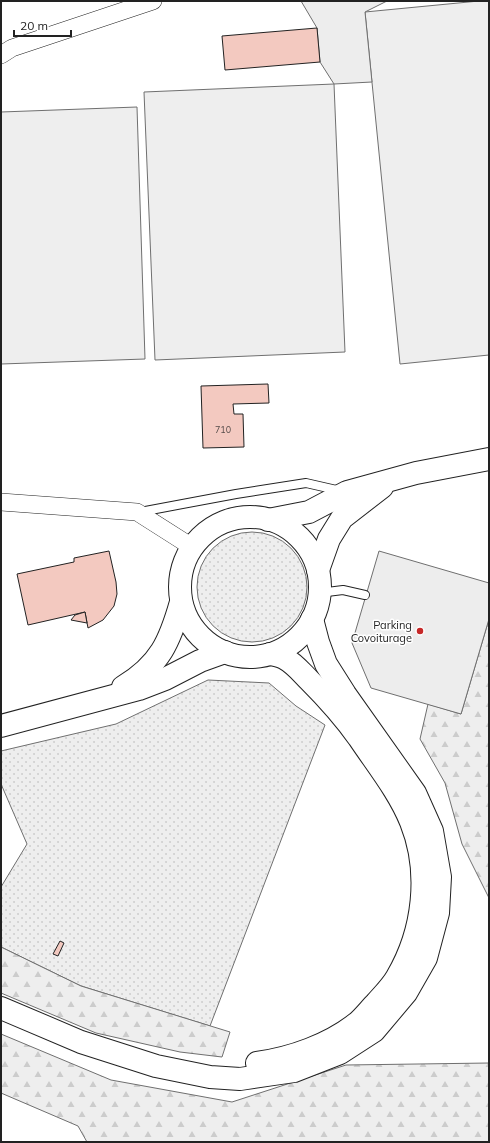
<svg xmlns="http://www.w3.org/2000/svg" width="490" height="1143" font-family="Mulish,sans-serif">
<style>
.grass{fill:url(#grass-dots);stroke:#6f6f6f}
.forest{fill:url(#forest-firs);stroke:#6f6f6f}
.park{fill:#eee;stroke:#6f6f6f}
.parking{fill:#ededed;stroke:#6f6f6f}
.building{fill:#f3c9c0;stroke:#222}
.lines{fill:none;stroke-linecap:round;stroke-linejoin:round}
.lane-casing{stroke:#222;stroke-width:10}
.street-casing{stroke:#222;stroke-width:18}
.primary-casing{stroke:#222;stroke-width:24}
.lane{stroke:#fff;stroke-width:8}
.street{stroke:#fff;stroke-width:17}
.primary{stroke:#fff;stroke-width:22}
.poi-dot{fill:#c62828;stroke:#fff;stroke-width:1.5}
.labels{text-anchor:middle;stroke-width:3;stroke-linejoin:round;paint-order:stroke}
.number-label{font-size:9px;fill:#564c4a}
.poi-label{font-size:11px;fill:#222;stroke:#fff;text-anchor:end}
</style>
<defs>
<pattern id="grass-dots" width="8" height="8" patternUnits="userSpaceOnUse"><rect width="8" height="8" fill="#eee"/><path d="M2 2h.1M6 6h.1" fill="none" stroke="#ccc" stroke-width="1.8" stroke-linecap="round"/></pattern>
<pattern id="forest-firs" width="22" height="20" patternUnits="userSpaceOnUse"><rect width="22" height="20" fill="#eee"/><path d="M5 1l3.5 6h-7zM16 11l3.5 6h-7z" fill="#ccc"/></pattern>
</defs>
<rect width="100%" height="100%" fill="#fff"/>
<g class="grass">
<circle cx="252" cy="587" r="55"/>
<path d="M208 680 269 683 296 706 325 725 210 1026 81 986 1 947V887L27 844 1 784V751L116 724Z"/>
</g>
<g class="forest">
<path d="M489 619V898L462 844 445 783 420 739 428 704 461 714Z"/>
<path d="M1 947 81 986 230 1032 222 1057 180 1052 96 1033 1 993Z"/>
<path d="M1 1034 111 1080 232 1102 346 1065 489 1063V1142H87L78 1126 1 1093Z"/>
</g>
<g class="park">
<path d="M479 1H489V355L400 364 365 12Z"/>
<path d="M334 84 345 352 155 360 144 92Z"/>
<path d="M137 107 145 359 1 364V112Z"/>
</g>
<g class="parking">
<path d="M301 1H387L365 12 372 82 334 84 320 62 317 28Z"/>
<path d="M379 551 489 583V619L461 714 371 688 352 643Z"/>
</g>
<g class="building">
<path d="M317 28 320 62 225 70 222 36Z"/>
<path d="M268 384 269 403 233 404 234 414H243L244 447 203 448 201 386Z"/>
<path d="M109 551 116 582 117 594 114 606 103 620 88 628 85 612 28 625 17 574 74 562V558Z"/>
<path d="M85 612 87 623 71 620 75 615Z"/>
<path d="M60 941 64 943 58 956 53 954Z"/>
</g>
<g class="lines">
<g class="lane-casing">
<g id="lane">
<path d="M140 512 236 494 306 483 341 491"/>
<path d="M319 593 343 590 365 595"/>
</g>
</g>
<g class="street-casing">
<g id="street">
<path d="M1 55 12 48 153 1"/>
<path d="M1 502 137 512 192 547"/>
</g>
</g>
<g class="primary-casing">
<g id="primary">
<circle cx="250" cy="587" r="70"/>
<path d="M268 520 309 512 347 492 416 473 489 459"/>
<path d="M318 570 329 539 342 518 382 487"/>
<path d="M123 687C160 665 170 641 181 602"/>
<path d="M1 726 139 689 165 679 200 661 225 652"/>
<path d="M1 1008 81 1042 156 1066 210 1077 240 1079 294 1071 340 1053 374 1031 406 993 426 958 438 913 440 877 432 831 415 793 345 694 326 664 318 642 312 619"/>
<path d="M257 1063C292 1058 329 1045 357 1023 364 1017 370 1009 376 1003 383 995 392 986 397 977 424 931 431 872 411 822 399 792 377 765 359 738 344 717 327 698 309 680 302 673 294 663 284 658 280 656 275 655 270 654"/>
</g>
</g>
<use href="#lane" class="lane"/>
<use href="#street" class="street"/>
<use href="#primary" class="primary"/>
</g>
<circle class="poi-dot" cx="420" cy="631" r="4"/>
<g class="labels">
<g class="number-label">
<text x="223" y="433">710</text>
</g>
<g class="poi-label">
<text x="412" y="629">Parking<tspan x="412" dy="13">Covoiturage</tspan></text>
</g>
</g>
<rect width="490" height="1143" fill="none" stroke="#222222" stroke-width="4"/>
<path d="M14 30v6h57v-6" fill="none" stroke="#222222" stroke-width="2"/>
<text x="20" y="30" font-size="12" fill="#222222" stroke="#ffffff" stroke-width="3" paint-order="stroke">20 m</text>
</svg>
